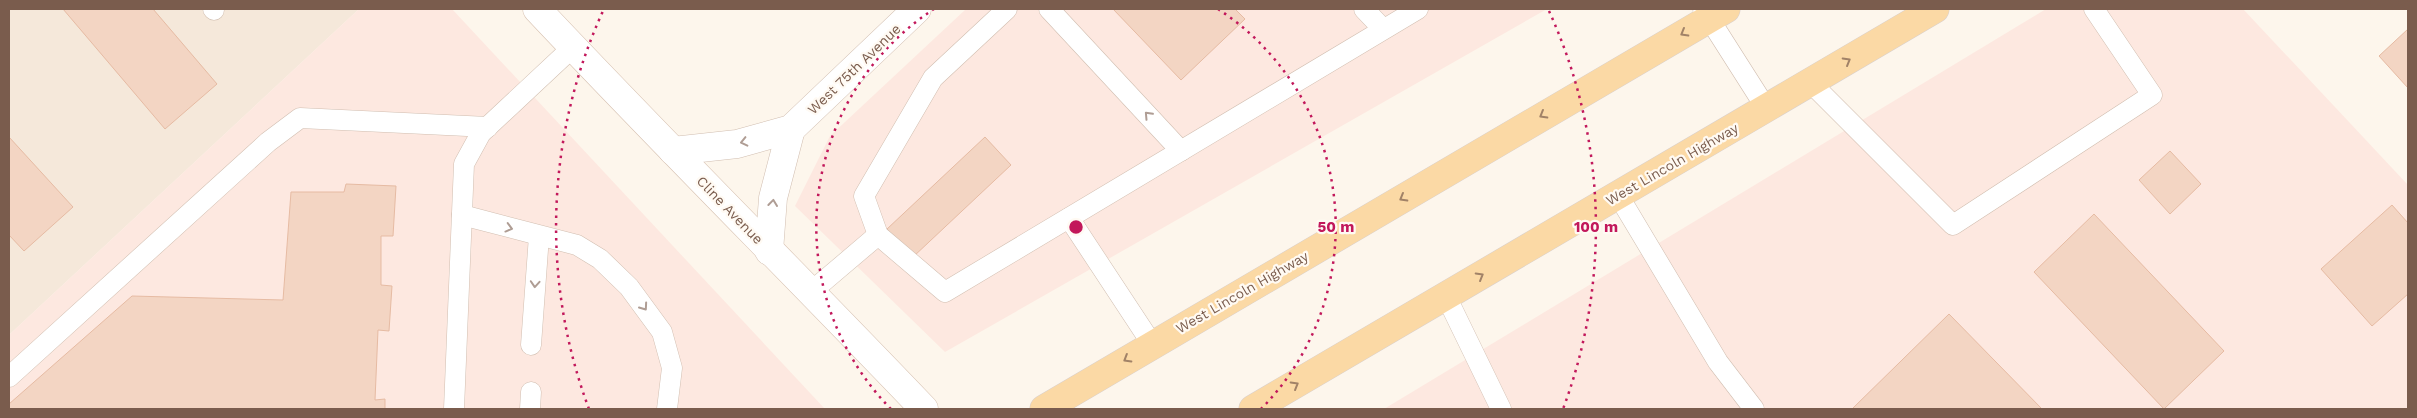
<svg xmlns="http://www.w3.org/2000/svg" width="2417" height="418" font-family="'Work Sans',sans-serif">
<style>
.residential{fill:#f5e8da}
.commercial{fill:#fde8e0}
.building{fill:#f3d5c3;stroke:#e6bba3}
.lines{fill:none;stroke-linecap:round;stroke-linejoin:round}
.lane-casing{stroke:#d1beb0;stroke-width:21}
.street-casing{stroke:#d1beb0;stroke-width:29}
.secondary-casing{stroke:#d6c0b0;stroke-width:29}
.primary-casing{stroke:#dad1cd;stroke-width:29}
.lane{stroke:#fff;stroke-width:20}
.street{stroke:#fff;stroke-width:28}
.secondary{stroke:#fff;stroke-width:28}
.primary{stroke:#fbd9a5;stroke-width:28}
.oneway{stroke:#a18267}
.oneway2{stroke:#af9d94}
.ring{fill:none;stroke:#c2185b;stroke-width:2.5;stroke-dasharray:2.5 5}
.labels{text-anchor:middle;stroke-width:4.5;stroke-linejoin:round;paint-order:stroke}
.street-label{font-size:14px;fill:#7a5c4d;stroke:#fffaf3}
.centre{fill:#c2185b;stroke:#fffaf3;stroke-width:2.5}
.ring-label{font-size:15px;text-anchor:middle;font-weight:bold;fill:#c2185b;stroke:#fffaf3;stroke-width:4.5;stroke-linejoin:round;paint-order:stroke}
</style>
<rect width="100%" height="100%" fill="#fdf6ec"/>
<path class="residential" d="M9 9H359L9 335Z"/>
<g class="commercial">
<path d="M359 9H452L825 409H9V335Z"/>
<path d="M966 9H1547L945 352 795 206 830 136Z"/>
<path d="M2046 9H2243L2408 185V409H1384Z"/>
</g>
<g class="building">
<path d="M63 9H153L217 84 165 129Z"/>
<path d="M1113 9H1235L1245 19 1181 80Z"/>
<path d="M2408 29V88L2379 56Z"/>
<path d="M9 137 73 207 24 251 9 235Z"/>
<path d="M985 137 1011 165 913 257 887 229Z"/>
<path d="M2170 151 2201 184 2170 214 2139 180Z"/>
<path d="M346 184 396 186 393 236H381V285L392 286 389 331 378 330 375 400 385 399V409H9V404L132 296 283 300 291 192H344Z"/>
<path d="M2392 205 2408 223V294L2372 326 2321 269Z"/>
<path d="M2094 214 2224 351 2164 409 2034 272Z"/>
<path d="M1949 314 2042 409H1852Z"/>
</g>
<g class="lines">
<g class="lane-casing">
<g id="lane">
<path d="M213 9 214 10"/>
<path d="M1007 9 933 78 864 196 878 235 945 292 1418 9"/>
<path d="M1049 9 1181 151"/>
<path d="M1364 9 1383 29"/>
<path d="M1703 9 1766 108"/>
<path d="M1810 82 1953 225 2152 95 2094 9"/>
<path d="M1618 195 1718 362 1754 409"/>
<path d="M462 215 577 245 600 259 629 287 662 332 672 368 667 409"/>
<path d="M1069 218 1152 344"/>
<path d="M812 291 878 235"/>
<path d="M1446 296 1501 409"/>
<path d="M531 345 539 236"/>
<path d="M9 377 268 142 300 118 488 127"/>
<path d="M454 409 464 164 481 133 573 47"/>
<path d="M530 409 531 392"/>
</g>
</g>
<g class="street-casing">
<g id="street">
<path d="M673 151 737 144 791 129 917 9"/>
<path d="M769 251 773 198 791 129"/>
</g>
</g>
<g class="secondary-casing">
<path id="secondary" d="M537 9C664 144 796 275 924 409"/>
</g>
<g class="primary-casing">
<g id="primary">
<path d="M1044 409 1726 9"/>
<path d="M1253 409 1935 9"/>
</g>
</g>
<use href="#lane" class="lane"/>
<use href="#street" class="street"/>
<use href="#secondary" class="secondary"/>
<use href="#primary" class="primary"/>
</g>
<defs><path id="oneway-chevron" d="M-2-3.5L2.5 0L-2 3.5" fill="none" stroke-width="1.6" stroke-linecap="round" stroke-linejoin="round" transform="scale(1.25)"/></defs>
<g class="oneway">
<use href="#oneway-chevron" transform="translate(1684 33) rotate(150)"/>
<use href="#oneway-chevron" transform="translate(1847 61) rotate(-30)"/>
<use href="#oneway-chevron" transform="translate(1543 115) rotate(150)"/>
<use href="#oneway-chevron" transform="translate(1403 198) rotate(150)"/>
<use href="#oneway-chevron" transform="translate(1480 276) rotate(-30)"/>
<use href="#oneway-chevron" transform="translate(1127 359) rotate(149)"/>
<use href="#oneway-chevron" transform="translate(1295 385) rotate(-30)"/>
</g>
<g class="oneway2">
<use href="#oneway-chevron" transform="translate(1148 115) rotate(-133)"/>
<use href="#oneway-chevron" transform="translate(744 142) rotate(167)"/>
<use href="#oneway-chevron" transform="translate(773 203) rotate(-83)"/>
<use href="#oneway-chevron" transform="translate(509 228) rotate(15)"/>
<use href="#oneway-chevron" transform="translate(535 284) rotate(94)"/>
<use href="#oneway-chevron" transform="translate(644 307) rotate(55)"/>
</g>
<g class="ring">
<path d="M891 409A260 260 0 0 1 934 9M1218 9A260 260 0 0 1 1261 409"/>
<path d="M589 409A520 520 0 0 1 603 11M1549 11A520 520 0 0 1 1563 409"/>
</g>
<g class="labels">
<g class="street-label">
<text transform="translate(854 69) rotate(-44)" y="5">West 75th Avenue</text>
<text transform="translate(1672 164) rotate(-30)" y="5">West Lincoln Highway</text>
<text transform="translate(730 210) rotate(46)" y="5">Cline Avenue</text>
<text transform="translate(1242 292) rotate(-30)" y="5">West Lincoln Highway</text>
</g>
</g>
<circle cx="1076" cy="227" r="8" class="centre"/>
<g class="ring-label">
<text x="1336" y="232">50 m</text>
<text x="1596" y="232">100 m</text>
</g>
<rect width="2417" height="418" fill="none" stroke="#7a5c4d" stroke-width="20"/>
</svg>
